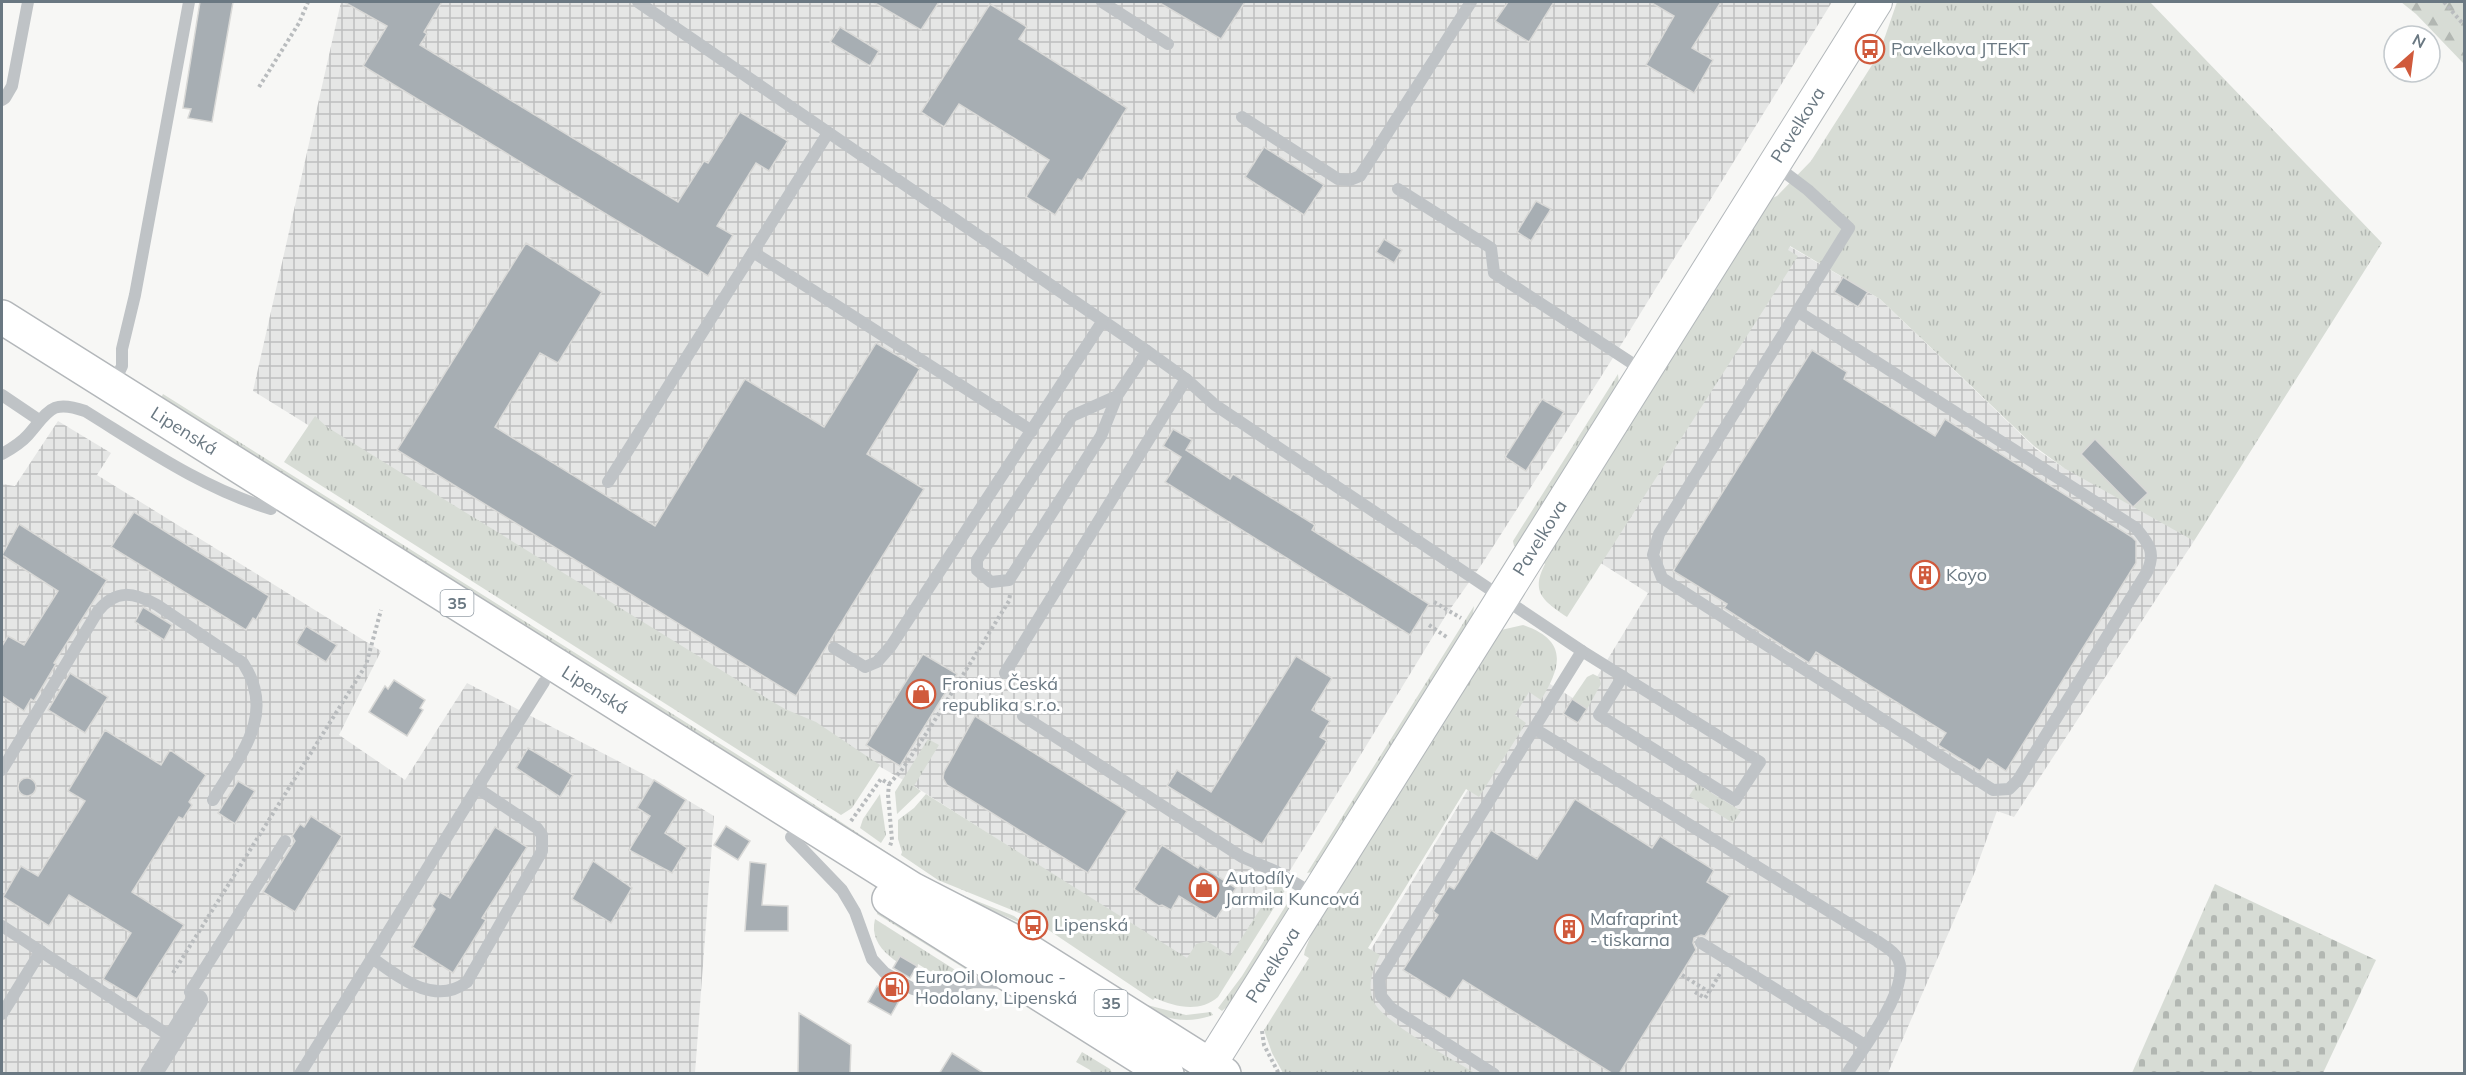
<svg xmlns="http://www.w3.org/2000/svg" width="2466" height="1075" font-family="Mulish,sans-serif">
<style>
.industrial{fill:url(#industrial-grid)}
.grass{fill:url(#grass-tufts)}
.forest{fill:url(#forest-firs)}
.cemetery{fill:url(#cemetery-stones)}
.building{fill:#a7aeb3;stroke:#d9d9d7;stroke-width:1.5}
.lines{fill:none;stroke-linecap:round;stroke-linejoin:round}
.secondary-casing{stroke:#b2b7ba;stroke-width:34}
.primary-casing{stroke:#b3b7ba;stroke-width:36}
.path{stroke:#b9bcbe;stroke-width:4;stroke-dasharray:3 3;stroke-linecap:butt}
.lane{stroke:#bfc3c6;stroke-width:12}
.street{stroke:#bfc3c6;stroke-width:22}
.secondary{stroke:#fff;stroke-width:32}
.primary{stroke:#fff;stroke-width:33}
.labels{text-anchor:middle;stroke-width:6;stroke-linejoin:round;paint-order:stroke}
.shield{fill:#fff;stroke:#97a0a8;stroke-width:1.5}
.shield-label{font-size:16px;font-weight:bold;fill:#6a7882}
.poi-label{font-size:18px;fill:#6a7882;stroke:#fff;text-anchor:start}
.street-label{font-size:18px;fill:#6a7882;stroke:#fff}
</style>
<defs>
<pattern id="industrial-grid" width="8" height="8" patternUnits="userSpaceOnUse" patternTransform="scale(1.5)"><rect width="8" height="8" fill="#e5e6e5"/><path d="M0 4h8M4 0v8" fill="none" stroke="#bebfbf"/></pattern>
<pattern id="grass-tufts" width="24" height="20" patternUnits="userSpaceOnUse" patternTransform="scale(1.5)"><rect width="24" height="20" fill="#d7dcd5"/><path d="M3 7l-1-3M5 7V3M7 7l1-3M15 17l-1-3M17 17v-4M19 17l1-3" fill="none" stroke="#b2b7b2"/></pattern>
<pattern id="forest-firs" width="22" height="20" patternUnits="userSpaceOnUse" patternTransform="scale(1.5)"><rect width="22" height="20" fill="#d7dcd5"/><path d="M5 1l3.5 6h-7zM16 11l3.5 6h-7z" fill="#b2b7b2"/></pattern>
<pattern id="cemetery-stones" width="16" height="16" patternUnits="userSpaceOnUse" patternTransform="scale(1.5)"><rect width="16" height="16" fill="#d7dcd5"/><path d="M2 7V4a2 2 0 0 1 4 0v3zM10 15v-3a2 2 0 0 1 4 0v3z" fill="#b2b7b2"/></pattern>
</defs>
<rect width="100%" height="100%" fill="#f7f7f5"/>
<g class="industrial">
<path d="M341 2H1832L1616 353 1484 561 1446 615 1222 982 914 786 861 756 855 764 253 391Z"/>
<path d="M1751 224 1880 299 2036 449 2064 468 2095 439 2194 541 2014 817 1997 811 1974 874 1888 1073H1431L1333 1012 1537 676 1581 703 1648 593 1558 536Z"/>
<path d="M58 421 111 453 97 475 381 651 339 735 405 780 467 683 647 776 714 816 695 1073H2V484L15 486Z"/>
</g>
<g class="grass">
<path d="M1897 2H2150L2382 243 2194 541 2064 468 2034 446 1880 299 1790 246 1788 250 1798 256 1567 617C1544 601 1530 593 1545 564L1540 560 1766 208 1768 200 1777 196 1811 161 1879 54Z"/>
<path d="M1618 374 1619 385 1520 549 1514 546 1513 541Z"/>
<path d="M163 394 757 767 937 885 1014 916 1026 925 937 888 159 402Z"/>
<path d="M315 416 327 427 768 699 785 709 816 722 880 765 852 808 841 815 284 462Z"/>
<path d="M1474 606 1472 621 1313 872 1307 873Z"/>
<path d="M1523 625C1569 641 1561 667 1541 700L1529 692 1515 715 1526 723 1479 797 1466 789 1368 948 1380 955C1373 970 1367 984 1373 1000 1380 1021 1454 1060 1475 1073H1283L1272 1053 1264 1030 1309 958 1304 955 1305 950 1321 910 1501 630Z"/>
<path d="M1593 674 1599 677 1601 684 1587 709 1572 699 1587 677Z"/>
<path d="M928 739 939 745 914 786 921 791 897 814 895 792Z"/>
<path d="M1697 784 1741 811 1733 823 1689 796Z"/>
<path d="M880 794 886 835 881 843 860 828 863 819Z"/>
<path d="M926 794 1187 958 1196 944 1207 941 1230 956 1278 881 1287 887 1218 997C1200 1013 1175 1007 1155 998L1153 1000 1029 917 938 880 901 855 902 852 898 839V820L914 808Z"/>
<path d="M1293 894 1294 907 1234 1001 1222 1011 1218 1008 1242 976Z"/>
<path d="M878 908 969 968 967 970 877 914Z"/>
<path d="M875 919 960 973 934 979 938 973 933 970 931 972 918 964 917 968 932 977 927 978C904 967 867 950 875 919Z"/>
<path d="M1147 1005 1186 1015 1211 1012 1213 1015C1188 1024 1169 1020 1145 1009Z"/>
<path d="M1082 1052 1110 1069 1112 1073H1091L1090 1070 1076 1062Z"/>
</g>
<path class="forest" d="M2401 2H2464V64L2416 14Z"/>
<path class="cemetery" d="M2215 884 2376 960 2323 1073H2132Z"/>
<g class="building">
<path d="M200 2H233L212 122 188 118 191 109 183 108Z"/>
<path d="M344 2H442L424 32 427 34 420 45 678 202 704 161 708 163 740 112 788 141 769 171 756 163 717 226 733 235 708 276 363 66 387 26Z"/>
<path d="M873 2H939L921 30Z"/>
<path d="M1158 2H1245L1221 39Z"/>
<path d="M1508 2H1554L1529 42 1495 21Z"/>
<path d="M1650 2H1721L1692 48 1713 60 1694 93 1646 65 1674 16Z"/>
<path d="M990 4 1027 27 1019 39 1127 108 1082 181 1078 179 1055 215 1026 197 1049 160 959 104 944 127 921 112Z"/>
<path d="M840 27 879 51 870 66 830 42Z"/>
<path d="M1264 147 1324 185 1304 215 1245 177Z"/>
<path d="M1536 201 1551 209 1531 241 1517 232Z"/>
<path d="M1384 239 1402 250 1394 263 1376 252Z"/>
<path d="M526 243 602 292 558 363 540 353 495 427 655 526 745 379 824 427 876 343 920 369 867 454 924 489 796 696 397 450Z"/>
<path d="M1843 277 1868 292 1858 307 1834 292Z"/>
<path d="M1812 350 1847 372 1844 379 1935 436 1945 419 2132 537 2136 541V563L2006 771 1988 759 1980 771 1938 745 1946 733 1816 652 1809 663 1724 608 1727 604 1673 571Z"/>
<path d="M1542 399 1564 412 1526 471 1505 457Z"/>
<path d="M1173 429 1192 440 1186 450 1230 479 1233 474 1315 525 1312 530 1429 604 1410 635 1165 482 1181 457 1163 446Z"/>
<path d="M2095 439 2148 493 2133 507 2081 454Z"/>
<path d="M134 512 269 596 256 620 253 618 246 630 111 547Z"/>
<path d="M19 524 107 580 54 663 56 664 34 701 31 699 24 711 2 696V646L8 636 24 645 58 591 2 555Z"/>
<path d="M143 607 172 625 164 640 135 622Z"/>
<path d="M306 626 337 645 326 662 296 643Z"/>
<path d="M923 654 957 674 900 766 866 745Z"/>
<path d="M1296 656 1332 678 1312 710 1330 721 1320 737 1327 741 1262 844 1167 786 1177 770 1211 792Z"/>
<path d="M70 673 108 697 85 733 48 710Z"/>
<path d="M394 680 425 700 420 708 423 710 407 736 369 712 385 686 388 689Z"/>
<path d="M1572 699 1587 709 1578 723 1563 714Z"/>
<path d="M975 716 1127 811 1088 873 947 785 943 778 944 772Z"/>
<path d="M105 730 161 765 170 750 206 775 189 802 192 805 183 819 179 817 132 892 184 925 137 999 103 979 131 933 69 895 49 926 3 897 21 866 38 876 85 801 68 791Z"/>
<path d="M528 748 573 775 560 797 516 768Z"/>
<circle cx="27" cy="787" r="9"/>
<path d="M654 780 686 800 665 833 687 848 672 873 629 850 650 816 637 808Z"/>
<path d="M238 781 255 791 235 824 218 813Z"/>
<path d="M1575 799 1652 848 1660 836 1714 870 1707 882 1730 896 1705 936 1701 935 1694 938 1693 943 1696 950 1619 1074H1613L1463 980 1450 999 1403 970 1438 915 1433 911 1449 886 1454 889 1491 830 1537 859Z"/>
<path d="M311 816 342 836 295 912 263 892 295 841 292 836 300 824 304 827Z"/>
<path d="M726 826 750 841 738 860 714 845Z"/>
<path d="M495 827 527 847 482 918 486 920 453 973 412 947 435 909 432 906 440 892 450 898Z"/>
<path d="M1162 845 1198 868 1200 865 1236 888 1216 919 1179 896 1171 910 1162 905 1159 906 1134 889Z"/>
<path d="M593 861 632 888 611 923 572 899Z"/>
<path d="M750 862 766 864 762 905 788 906V931H745Z"/>
<path d="M900 956 917 966 910 978 893 968Z"/>
<path d="M885 982 901 992 898 998 900 999 891 1015 868 1002 877 986 881 988Z"/>
<path d="M799 1013 851 1045 850 1074H798Z"/>
<path d="M952 1053 985 1074H939Z"/>
</g>
<g class="lines">
<g class="secondary-casing">
<path id="secondary" d="M1210 1065 1876 2"/>
</g>
<g class="primary-casing">
<g id="primary">
<path d="M2 317 912 889 1011 940 1224 1074"/>
<path d="M889 899 1167 1074"/>
</g>
</g>
<g class="path">
<path d="M2444 2 2464 25"/>
<path d="M259 87 299 23 308 2"/>
<path d="M1434 602 1461 618"/>
<path d="M1429 625 1448 638"/>
<path d="M889 784 901 771 928 731 1009 601 1010 595"/>
<path d="M851 821 881 779 889 784 888 795 892 840 890 846"/>
<path d="M173 973 366 665 381 610"/>
<path d="M1682 975 1709 992 1705 998 1695 992"/>
<path d="M1709 992 1721 972"/>
<path d="M1262 1031 1264 1045 1279 1074"/>
</g>
<g class="lane">
<path d="M638 2 1147 351 1186 379 1215 405 1582 651 1760 762 1735 800 1599 715 1623 676"/>
<path d="M1102 2 1168 44"/>
<path d="M2 100 5 98 12 86 28 2"/>
<path d="M1242 117 1338 179 1350 180 1360 176 1471 2"/>
<path d="M1775 165 1808 190 1849 228 1659 534 1653 555 1662 578 1993 790 2009 789 2018 780 2147 572C2156 552 2149 544 2136 528L1797 311"/>
<path d="M1398 189 1491 248 1494 273 1644 371"/>
<path d="M753 252 1032 431"/>
<path d="M113 385 122 366V349L135 295 189 2"/>
<path d="M2 395 39 420"/>
<path d="M1117 396 1101 436 1009 580 991 582 977 570V560L1072 416 1117 396 1147 351"/>
<path d="M2 454C11 449 21 443 28 435 49 411 51 399 85 411 145 448 202 488 271 509"/>
<path d="M608 482 828 133"/>
<path d="M834 648 865 667 877 662 891 646 1102 322"/>
<path d="M1005 673 1186 379"/>
<path d="M1023 716 1242 857 1275 871 1315 895"/>
<path d="M1535 729 1877 941C1884 946 1894 951 1898 959 1912 987 1862 1049 1847 1074"/>
<path d="M2 770 98 611C116 589 133 592 157 605L243 663C277 715 240 755 213 800"/>
<path d="M477 788 537 828 542 835V851L467 982C434 1007 398 976 372 958Z"/>
<path d="M477 788 544 682"/>
<path d="M791 837 842 890 855 912 872 959 885 973 913 989 928 993 974 982 1003 983"/>
<path d="M2 926 173 1038"/>
<path d="M1701 943 1865 1045"/>
<path d="M197 1000 190 992 285 841"/>
<path d="M2 1014 41 951"/>
<path d="M300 1074 372 958"/>
<path d="M1494 1074 1391 1008 1381 996 1379 979 1582 651"/>
</g>
<path class="street" d="M151 1074 197 1000"/>
<use href="#secondary" class="secondary"/>
<use href="#primary" class="primary"/>
</g>
<defs>
<g id="bus-ring" transform="scale(1.5)"><circle r="9.5" fill="#fff" stroke="#d05a3c" stroke-width="1.5"/><path d="M-5-6H5V4H4V6H2V4H-2V6H-4V4H-5ZM-3.5-4V0h7V-4ZM-3.5 1.2v1.5H-2V1.2ZM2 1.2v1.5H3.5V1.2Z" fill="#d05a3c"/></g>
<g id="building-ring" transform="scale(1.5)"><circle r="9.5" fill="#fff" stroke="#d05a3c" stroke-width="1.5"/><path d="M-4-6H4V6H1V3H-1V6H-4ZM-2.5-4.3h1.7v1.8h-1.7ZM.8-4.3h1.7v1.8H.8ZM-2.5-1h1.7V.8h-1.7ZM.8-1h1.7V.8H.8Z" fill="#d05a3c"/></g>
<g id="shop-ring" transform="scale(1.5)"><circle r="9.5" fill="#fff" stroke="#d05a3c" stroke-width="1.5"/><path d="M-5-2.5h2.3a2.7 3.5 0 0 1 5.4 0H5L5.5 6h-11ZM-1.5-2.5h3a1.5 2.3 0 0 0-3 0Z" fill="#d05a3c"/></g>
<g id="fuel-ring" transform="scale(1.5)"><circle r="9.5" fill="#fff" stroke="#d05a3c" stroke-width="1.5"/><path d="M-5.5-6h7V0h2V4h1.3V-2.5L3-4.5l.8-.8L6-3V5H2.5V1h-1V6h-7ZM-4.2-4.7v3.2H.2V-4.7Z" fill="#d05a3c"/></g>
</defs>
<g fill-rule="evenodd">
<use href="#bus-ring" x="1870" y="49"/>
<use href="#building-ring" x="1925" y="575"/>
<use href="#shop-ring" x="921" y="694"/>
<use href="#shop-ring" x="1204" y="888"/>
<use href="#bus-ring" x="1033" y="925"/>
<use href="#building-ring" x="1569" y="929"/>
<use href="#fuel-ring" x="894" y="987"/>
</g>
<g class="labels">
<g class="shield">
<rect x="440.5" y="590" width="33" height="26" rx="4.5"/>
<rect x="1094.5" y="990" width="33" height="26" rx="4.5"/>
</g>
<g class="shield-label">
<text x="457" y="609">35</text>
<text x="1111" y="1009">35</text>
</g>
<g class="poi-label">
<text x="1891" y="55">Pavelkova JTEKT</text>
<text x="1946" y="581">Koyo</text>
<text x="942" y="690">Fronius Česká<tspan x="942" dy="21">republika s.r.o.</tspan></text>
<text x="1225" y="884">Autodíly<tspan x="1225" dy="21">Jarmila Kuncová</tspan></text>
<text x="1590" y="925">Mafraprint<tspan x="1590" dy="21">- tiskarna</tspan></text>
<text x="1054" y="931">Lipenská</text>
<text x="915" y="983">EuroOil Olomouc -<tspan x="915" dy="21">Hodolany, Lipenská</tspan></text>
</g>
<g class="street-label">
<text transform="translate(1798 125) rotate(-58)" y="6">Pavelkova</text>
<text transform="translate(184 431) rotate(32)" y="6">Lipenská</text>
<text transform="translate(1540 538) rotate(-58)" y="6">Pavelkova</text>
<text transform="translate(595 690) rotate(32)" y="6">Lipenská</text>
<text transform="translate(1273 965) rotate(-58)" y="6">Pavelkova</text>
</g>
</g>
<rect width="2466" height="1075" fill="none" stroke="#6a7882" stroke-width="6"/>
<g transform="translate(2412 54) rotate(28)"><circle r="28" fill="#ffffff" stroke="#c3c9cd" stroke-width="1.5"/>
<path d="M0-4.5L10 22L0 15L-10 22Z" fill="#d05a3c"/>
<text y="-9" font-size="16" font-weight="bold" text-anchor="middle" fill="#6a7882">N</text>
</g>
</svg>
